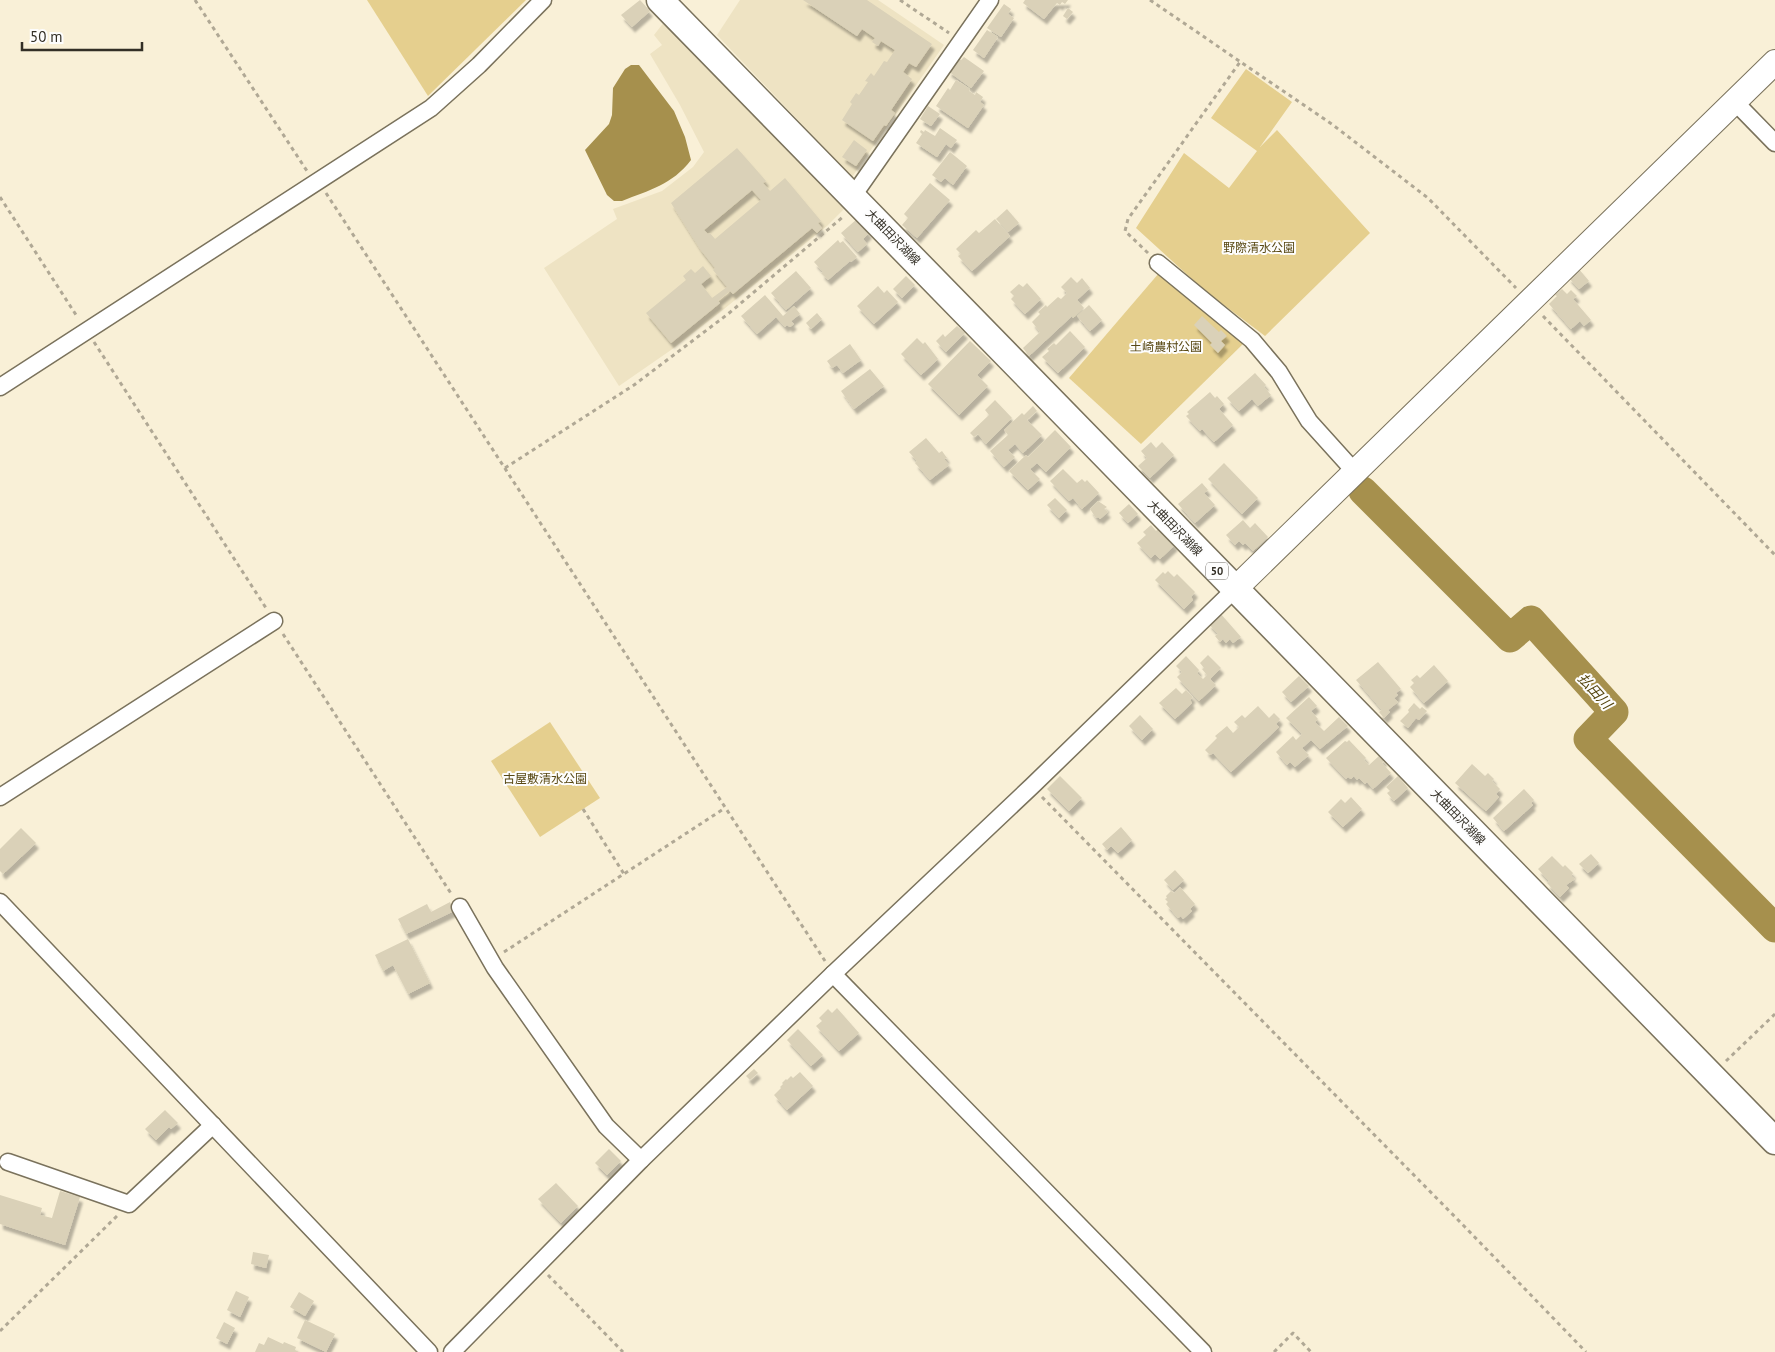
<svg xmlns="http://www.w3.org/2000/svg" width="1775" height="1352" font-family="'PT Sans','Noto Sans JP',sans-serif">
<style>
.built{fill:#eee3c3}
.green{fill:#e5cf8e}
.water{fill:#a6904d}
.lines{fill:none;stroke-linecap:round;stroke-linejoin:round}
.river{stroke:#a6904d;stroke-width:29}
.building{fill:#dad1b8;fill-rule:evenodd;filter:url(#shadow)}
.street-casing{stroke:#7a725c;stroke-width:19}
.secondary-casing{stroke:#7a725c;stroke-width:26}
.primary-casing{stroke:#7a725c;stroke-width:29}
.path{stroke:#b0a895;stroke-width:3;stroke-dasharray:4 4;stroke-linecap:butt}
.street{stroke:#fff;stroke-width:16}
.secondary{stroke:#fff;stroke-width:24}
.primary{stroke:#fff;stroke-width:26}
.labels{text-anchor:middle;stroke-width:4;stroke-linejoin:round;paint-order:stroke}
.shield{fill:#fdfdfd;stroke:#706d66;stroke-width:1}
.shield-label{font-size:11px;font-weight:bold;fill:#332f26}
.street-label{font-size:12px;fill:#332f26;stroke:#fdfdfd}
.park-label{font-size:12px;fill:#584813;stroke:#fdfdfd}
.water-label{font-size:14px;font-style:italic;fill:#54440e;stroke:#fdfdfd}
</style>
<defs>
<filter id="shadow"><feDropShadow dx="3" dy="5.5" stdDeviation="1" flood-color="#0004"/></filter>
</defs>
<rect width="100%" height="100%" fill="#f9f0d7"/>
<g class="built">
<path d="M740 0H878L944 45 852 177 717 35Z"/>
<path d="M668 17 846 207 827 226 724 309 671 350 619 386 544 268 617 219 613 209 662 191 693 167 704 152 680 105 650 54 662 45 654 35Z"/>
</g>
<g class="green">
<path d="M367 0H526L428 96Z"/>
<path d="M1246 69 1292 102 1260 147 1277 130 1370 233 1265 336 1204 290 1136 228 1184 153 1229 188 1257 151 1211 118Z"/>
<path d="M1159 273 1244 343 1141 444 1069 378Z"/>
<path d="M550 722 600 798 540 837 491 761Z"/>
</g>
<path class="water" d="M631 65H639L674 111 685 137 691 160C672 185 649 190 622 201H614L607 195 585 150 609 124 612 115 613 88 625 69Z"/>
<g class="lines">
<path class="river" d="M1363 491 1510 638 1531 620 1614 712 1588 739 1775 928"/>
</g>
<g class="building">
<path d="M640 0 650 11 632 27 621 15Z"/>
<path d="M803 0H867L932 44 916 67 909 63 903 72 912 79 891 110 895 113 886 126 884 125 873 141 842 120 852 104 850 102 856 93 859 95 868 82 865 81 871 73 874 76 884 61 887 62 895 50 881 41 878 46 872 42 875 38 862 29 857 36Z"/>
<path d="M1025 0H1068L1065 4 1062 2 1060 5 1057 3 1044 19 1023 3Z"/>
<path d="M1004 4 1011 9 1008 14 1014 18 1001 37 987 28Z"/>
<path d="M1068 8 1073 12 1067 19 1063 16Z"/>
<path d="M987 30 998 37 984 58 973 50Z"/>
<path d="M964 57 984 71 971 88 948 71 958 58 961 60Z"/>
<path d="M956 80 970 89 969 91 975 95 976 92 983 97 980 102 984 105 968 128 936 106 948 88 950 90Z"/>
<path d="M928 106 940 114 931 126 920 119Z"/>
<path d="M940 128 957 140 951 148 946 144 937 157 916 143 922 134 920 132 921 130 924 132 925 130 935 136Z"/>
<path d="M854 140 867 150 856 166 842 157Z"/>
<path d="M737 148 766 181 763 183 770 191 785 178 821 221 818 223 822 228 817 233 812 228 733 294 730 291 718 301 720 303 671 343 646 313 686 280 683 276 691 269 695 273 703 266 711 276 701 284 712 298 727 287 713 270 715 268 700 249 671 203ZM752 190 761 200 715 239 710 233 708 234 704 230Z"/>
<path d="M950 152 967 166 953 185 945 178 941 182 932 175Z"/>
<path d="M930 183 950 200 917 238 902 225 908 218 904 214Z"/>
<path d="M1007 209 1019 223 1008 232 996 219Z"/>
<path d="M857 219 869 233 863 239 867 244 858 252 841 233Z"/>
<path d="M995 219 1010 236 972 271 958 256 961 254 956 249 976 230 979 233Z"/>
<path d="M838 240 840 243 843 241 857 257 851 262 850 261 828 280 821 273 823 272 814 262Z"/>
<path d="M1578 268 1589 281 1579 289 1568 277Z"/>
<path d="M796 271 811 288 786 310 771 293Z"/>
<path d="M906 276 915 285 902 298 893 289Z"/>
<path d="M1071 277 1077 283 1082 278 1090 288 1077 300 1084 308 1073 318 1072 316 1029 356 1023 348 1040 332 1032 322 1040 314 1038 312 1046 305 1047 307 1058 297 1061 299 1067 293 1061 287Z"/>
<path d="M1027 283 1041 299 1025 314 1011 299 1014 296 1010 292 1019 284 1023 287Z"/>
<path d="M878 286 884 293 887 290 898 302 874 324 857 306Z"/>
<path d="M1562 289 1567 294 1571 290 1577 296 1573 299 1591 320 1584 326 1580 321 1571 329 1549 304 1557 296 1555 295Z"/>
<path d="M765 295 783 316 794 306 800 314 791 321 794 324 790 327 787 325 785 327 776 317 757 334 741 316Z"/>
<path d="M1089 305 1102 320 1090 331 1077 316Z"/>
<path d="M817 313 822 319 811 329 806 323Z"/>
<path d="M1202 316 1219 332 1221 330 1227 336 1221 341 1225 345 1218 353 1210 345 1212 343 1194 325Z"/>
<path d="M957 326 965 333 946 352 936 341 943 334 945 337Z"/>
<path d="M1070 331 1085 347 1058 373 1042 357 1049 351 1047 349 1054 343 1056 345Z"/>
<path d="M917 338 923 344 925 342 938 359 921 375 901 354Z"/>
<path d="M970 341 991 361 977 375 988 386 959 415 928 384Z"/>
<path d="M850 344 861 360 843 373 837 365 832 368 827 361Z"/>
<path d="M870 369 884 386 854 409 841 391Z"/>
<path d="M1255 373 1266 385 1264 387 1271 395 1258 406 1252 399 1239 411 1227 398Z"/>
<path d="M1210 392 1215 398 1217 396 1224 404 1219 409 1233 425 1214 442 1202 429 1200 431 1186 416 1189 414 1187 412Z"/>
<path d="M995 400 1012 418 986 444 978 434 974 437 970 433 989 415 985 410Z"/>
<path d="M1033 406 1037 411 1027 420 1042 435 1023 453 1015 444 1008 450 1015 457 1004 467 990 451 1008 435 1004 430 1022 413 1024 415Z"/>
<path d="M1055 430 1071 447 1046 472 1037 463 1030 469 1040 479 1028 490 1009 471 1026 455 1028 457Z"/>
<path d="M926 438 939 453 942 451 947 458 944 459 949 465 930 480 915 463 917 461 909 452Z"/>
<path d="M1151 442 1156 448 1162 442 1174 455 1150 478 1138 466 1147 458 1141 451Z"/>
<path d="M1224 463 1258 498 1242 514 1208 479Z"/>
<path d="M1063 469 1077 483 1082 479 1085 482 1087 480 1099 493 1082 509 1073 498 1069 501 1050 481Z"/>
<path d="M1202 483 1208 490 1204 493 1215 505 1195 523 1178 504Z"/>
<path d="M1055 498 1067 510 1059 518 1047 505Z"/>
<path d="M1098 501 1107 507 1104 509 1108 512 1100 519 1098 517 1096 518 1090 509Z"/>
<path d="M1129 504 1138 514 1128 523 1119 513Z"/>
<path d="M1243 520 1250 528 1255 523 1268 537 1253 551 1245 543 1243 545 1239 541 1235 545 1226 535Z"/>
<path d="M1151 525 1156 531 1159 528 1175 545 1160 559 1155 554 1151 558 1137 543 1146 535 1143 532Z"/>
<path d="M1168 571 1174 577 1177 574 1195 592 1191 597 1193 600 1184 609 1155 580 1163 572 1165 574Z"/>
<path d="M1220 613 1241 637 1233 643 1230 639 1226 643 1223 639 1220 642 1215 636 1218 634 1208 623Z"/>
<path d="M1208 655 1221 668 1210 679 1216 685 1199 701 1177 677 1182 672 1176 666 1186 656 1199 670 1197 673 1203 679 1207 675 1202 669 1204 668 1200 663Z"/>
<path d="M1378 662 1401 689 1396 693 1398 695 1394 698 1398 702 1388 710 1390 712 1384 718 1379 712 1382 710 1356 680Z"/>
<path d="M1434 665 1448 681 1424 703 1410 687 1414 683 1411 680 1417 675 1420 678Z"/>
<path d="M1299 676 1309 686 1291 702 1282 692Z"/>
<path d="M1176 688 1182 694 1186 690 1193 697 1190 700 1192 703 1175 719 1159 703Z"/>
<path d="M1309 697 1317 706 1311 711 1318 719 1315 722 1324 731 1339 717 1348 726 1320 749 1311 740 1302 748 1309 755 1295 767 1290 762 1287 765 1276 752 1293 736 1296 740 1302 734 1286 718Z"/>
<path d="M1414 703 1420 709 1422 707 1427 711 1419 720 1416 718 1408 728 1400 721 1409 712 1408 710Z"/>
<path d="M1258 706 1269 718 1274 713 1280 719 1276 724 1279 727 1231 772 1213 753 1210 755 1205 750 1217 738 1215 736 1227 726 1233 733 1239 727 1234 722 1242 715 1245 718Z"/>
<path d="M1140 715 1153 729 1142 740 1129 726Z"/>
<path d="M1349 740 1366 758 1364 760 1369 765 1379 756 1384 760 1382 763 1391 773 1373 789 1367 782 1365 784 1359 778 1357 780 1354 776 1351 779 1348 777 1346 779 1326 758 1345 741 1347 742Z"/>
<path d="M1472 764 1485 776 1488 773 1494 779 1492 781 1500 789 1496 794 1499 797 1486 811 1455 783Z"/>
<path d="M1060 776 1082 798 1069 811 1047 789Z"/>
<path d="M1398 776 1408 788 1394 801 1387 793 1390 791 1386 787Z"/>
<path d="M1524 789 1534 800 1531 803 1533 805 1504 831 1493 818Z"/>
<path d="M1351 797 1362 809 1343 827 1328 812 1341 799 1345 803Z"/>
<path d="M1121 827 1132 840 1118 853 1111 846 1107 850 1102 844Z"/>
<path d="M21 828 36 843 3 874 0 871V849Z"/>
<path d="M1591 854 1599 863 1588 873 1579 864Z"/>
<path d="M1552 856 1563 867 1565 865 1573 873 1571 876 1575 879 1566 885 1569 888 1560 897 1547 883 1549 881 1538 869Z"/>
<path d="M1175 870 1184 880 1173 890 1164 880Z"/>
<path d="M1180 887 1195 904 1190 909 1192 911 1183 919 1181 916 1178 918 1166 904 1168 902 1165 899 1167 898 1166 896 1171 891 1174 893Z"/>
<path d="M450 902 454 911 406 934 398 919 427 904 431 912Z"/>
<path d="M408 939 430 983 408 994 393 965 383 971 375 955Z"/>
<path d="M837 1008 859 1033 839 1051 816 1026 822 1021 819 1018 828 1009 832 1013Z"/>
<path d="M798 1029 823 1055 811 1066 787 1040Z"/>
<path d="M754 1069 758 1073 750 1080 746 1076Z"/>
<path d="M800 1072 813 1086 787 1110 774 1095 781 1088 780 1087 783 1084 782 1083 786 1079 787 1080 791 1076 793 1078Z"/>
<path d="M165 1110 178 1123 171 1129 169 1127 156 1140 145 1129Z"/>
<path d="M609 1149 621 1161 607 1175 595 1163Z"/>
<path d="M556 1183 578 1206 561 1223 538 1199Z"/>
<path d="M60 1191 80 1197 65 1245 0 1224V1195L42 1208 40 1215 52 1218Z"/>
<path d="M253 1252 269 1255 266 1268 251 1264Z"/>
<path d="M236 1291 249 1297 240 1317 227 1310Z"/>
<path d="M299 1292 314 1301 305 1316 290 1307Z"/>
<path d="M305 1320 335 1334 326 1352 297 1338Z"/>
<path d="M224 1322 235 1328 227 1344 216 1338Z"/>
<path d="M268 1337 283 1344 284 1342 296 1347 295 1350 299 1352H255L259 1343 264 1345Z"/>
</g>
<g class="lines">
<g class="street-casing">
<g id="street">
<path d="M1734 101 1775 143"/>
<path d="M853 196 990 0"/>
<path d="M1158 263 1252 340 1279 372 1309 421 1355 472"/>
<path d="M0 387 431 108 479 65 543 0"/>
<path d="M0 797 274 621"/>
<path d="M0 902 429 1352"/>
<path d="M460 907 495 968 606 1126 641 1160"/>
<path d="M833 974 1203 1352"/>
<path d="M8 1162 129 1204 213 1125"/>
<path d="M452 1352 641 1160 833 974 1032 786 1235 589"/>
</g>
</g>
<g class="secondary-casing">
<path id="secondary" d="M1235 589 1775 62"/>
</g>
<g class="primary-casing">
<path id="primary" d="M660 0 1775 1141"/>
</g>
<g class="path">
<path d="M195 0 307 171"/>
<path d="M900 0 949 33"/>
<path d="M1150 0 1333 125 1428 198 1516 288"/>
<path d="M326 193 825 961"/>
<path d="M0 197 78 318"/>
<path d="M1148 253 1125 231 1128 219 1240 62"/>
<path d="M1543 316 1775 555"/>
<path d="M94 342 266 608"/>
<path d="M505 468 634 385 728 314 844 216"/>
<path d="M283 634 452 895"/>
<path d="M1042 797 1465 1227 1586 1352"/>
<path d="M583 809 624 874"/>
<path d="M504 952 725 808"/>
<path d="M1726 1061 1775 1014"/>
<path d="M548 1275 623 1352"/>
<path d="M0 1331 118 1215"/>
<path d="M1274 1352 1293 1333 1311 1352"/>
</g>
<use href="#street" class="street"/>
<use href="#secondary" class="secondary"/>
<use href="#primary" class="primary"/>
</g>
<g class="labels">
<rect class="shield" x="1206" y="562.5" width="22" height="17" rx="4"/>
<g class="shield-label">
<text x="1217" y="575">50</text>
</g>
<g class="street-label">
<text transform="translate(893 237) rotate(46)" y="4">大曲田沢湖線</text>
<text transform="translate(1175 528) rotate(46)" y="4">大曲田沢湖線</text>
<text transform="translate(1458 817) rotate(46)" y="4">大曲田沢湖線</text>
</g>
<g class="park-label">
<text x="1259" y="252">野際清水公園</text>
<text x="1166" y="351">土崎農村公園</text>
<text x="545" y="783">古屋敷清水公園</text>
</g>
<g class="water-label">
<text transform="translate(1595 691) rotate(48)" y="5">払田川</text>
</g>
</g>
<path d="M22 42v8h120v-8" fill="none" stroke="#332f26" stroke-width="2.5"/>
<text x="30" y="42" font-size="15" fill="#332f26" stroke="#fdfdfd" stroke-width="4" paint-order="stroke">50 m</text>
</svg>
